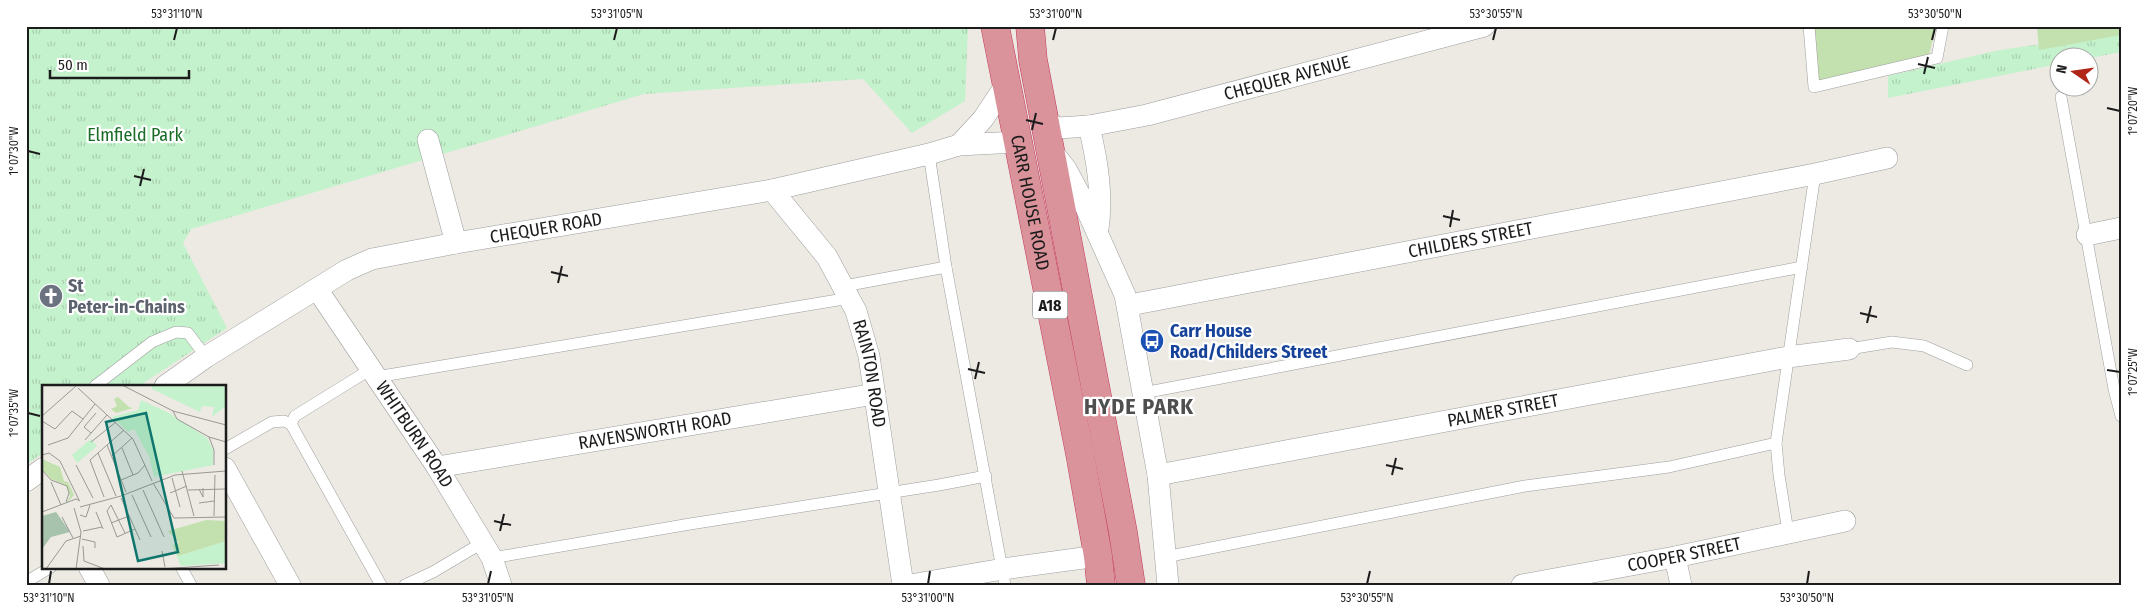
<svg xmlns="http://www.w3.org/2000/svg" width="2147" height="611" font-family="'Fira Sans Condensed',sans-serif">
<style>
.park{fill:url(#park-tufts)}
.garden{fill:#c3e1ae}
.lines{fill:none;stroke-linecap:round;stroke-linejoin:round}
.lane-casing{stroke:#9d9d9d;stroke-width:12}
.street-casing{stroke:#9d9d9d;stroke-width:22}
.highway-casing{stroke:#c2385c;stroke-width:29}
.lane{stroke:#fff;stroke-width:11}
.street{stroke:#fff;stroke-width:21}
.highway{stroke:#db939b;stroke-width:28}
.ticks{fill:none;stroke:#1c1c1c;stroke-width:2}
.labels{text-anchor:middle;stroke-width:4.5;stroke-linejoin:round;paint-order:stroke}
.shield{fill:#fff;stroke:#606060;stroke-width:1}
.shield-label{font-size:16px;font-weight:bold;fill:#1c1c1c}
.street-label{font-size:18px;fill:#1c1c1c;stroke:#fff}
.park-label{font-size:18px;fill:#186c26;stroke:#fff}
.worship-label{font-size:18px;font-weight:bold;fill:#5b616d;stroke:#fff;text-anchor:start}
.transit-label{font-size:18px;font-weight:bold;fill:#164399;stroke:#fff;text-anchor:start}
.district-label{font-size:22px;font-weight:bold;letter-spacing:1px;fill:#4f4f4f;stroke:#fff}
.inset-road{fill:none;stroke:#999893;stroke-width:1}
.view{fill:#0f766e;fill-opacity:0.15;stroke:#0f766e;stroke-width:2.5}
.inset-edge{fill:none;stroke:#1c1c1c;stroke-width:2.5}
.neatline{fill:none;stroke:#1c1c1c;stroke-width:2}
.ticks-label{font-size:12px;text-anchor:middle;fill:#1c1c1c}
</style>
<defs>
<pattern id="park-tufts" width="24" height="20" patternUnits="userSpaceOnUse" patternTransform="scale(1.25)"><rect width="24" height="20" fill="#c4f2cc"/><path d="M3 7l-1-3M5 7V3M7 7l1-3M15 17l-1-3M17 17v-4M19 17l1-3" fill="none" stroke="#a8cfaf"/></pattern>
</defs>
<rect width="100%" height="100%" fill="#eceae3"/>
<g class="park">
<path d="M26 26H968L965 101 912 133 863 79 644 94 191 229 183 243 227 328 139 386H44V452L26 465Z"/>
<path d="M2121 32V52L2090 58H2060L2059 64 1888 98V76L1995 51Z"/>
</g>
<g class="garden">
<path d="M1814 26H1936L1929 55 1818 81Z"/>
<path d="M2037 26H2121V35L2039 50Z"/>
</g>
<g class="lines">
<g class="lane-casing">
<g id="lane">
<path d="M1809 26 1814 87 1937 58 1943 26"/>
<path d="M2061 97 2114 389 2121 416"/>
<path d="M929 154 946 267"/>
<path d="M844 286 946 267 1005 585"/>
<path d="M1849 349 1892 342 1924 346 1967 365"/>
<path d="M371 369 295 416 291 424 381 585"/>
<path d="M376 377 850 298"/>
<path d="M95 386 152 342 176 332 188 333 206 357"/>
<path d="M1143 393 1802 267"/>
<path d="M225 449 272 422 284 421 291 424"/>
<path d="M1788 532 1779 475 1776 443 1815 174"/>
<path d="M1165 557 1525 486 1669 467 1776 443"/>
<path d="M492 558 690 524 939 485 986 476"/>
<path d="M181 567 191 585"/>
<path d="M26 582 51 567"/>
<path d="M405 585 433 572 482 543"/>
</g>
</g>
<g class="street-casing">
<g id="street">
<path id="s1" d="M1044 120 1058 128 1089 126 1147 115 1484 26"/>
<path d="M1089 126C1097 160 1103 194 1098 229"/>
<path d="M428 140 456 243"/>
<path d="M959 145 983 119 1005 86"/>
<path d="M1051 150 1066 169 1082 199 1125 295 1158 475 1168 585"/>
<path id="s2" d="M772 190 827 257 856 311 869 356 903 585"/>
<path d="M2087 235 2121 228"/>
<path id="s3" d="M317 289 437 467 492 558 501 585"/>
<path id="s4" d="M1129 310 1135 304 1815 174 1887 158"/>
<path id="s5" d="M165 386 206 357 347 270 372 259 456 243 772 190 929 154 959 145 1017 142"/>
<path id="s6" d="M437 467 875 394"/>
<path d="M225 468 290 585"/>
<path id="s7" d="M1158 475 1788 357 1849 349"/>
<path d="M26 481 44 468"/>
<path d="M1675 557 1681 585"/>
<path d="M89 567 99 585"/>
<path d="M910 585 1003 569 1098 556"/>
<path id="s8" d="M1522 585 1675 557 1845 521"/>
</g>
</g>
<g class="highway-casing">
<g id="highway">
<path id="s9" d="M995 26 1080 454 1098 556 1101 585"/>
<path d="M1030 26 1033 60 1123 532 1131 585"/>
</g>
</g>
<use href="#lane" class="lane"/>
<use href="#street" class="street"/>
<use href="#highway" class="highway"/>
</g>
<path class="ticks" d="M174 40 177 28M614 40 617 28M1053 40 1056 28M1493 40 1496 28M1932 40 1935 28M1918 64 1935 68M1924 74 1928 57M2107 108 2120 111M1026 120 1043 124M1032 130 1036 113M28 151 40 154M134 176 151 180M140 186 144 169M1443 216 1460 220M1450 227 1453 210M551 272 568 276M558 283 562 266M1860 313 1877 317M1867 323 1871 306M968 369 985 373M2107 370 2120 372M975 379 979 362M28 413 40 416M1386 465 1403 469M1392 475 1396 458M494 521 511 525M500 531 504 514M49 584 51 571M488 584 491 571M928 584 930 571M1367 584 1370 571M1807 584 1809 571"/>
<defs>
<g id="church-disc" transform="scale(1.25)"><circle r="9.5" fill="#6b7280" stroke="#fff"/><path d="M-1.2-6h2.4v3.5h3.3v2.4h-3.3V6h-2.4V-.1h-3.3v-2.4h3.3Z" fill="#fff"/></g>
<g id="bus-disc" transform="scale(1.25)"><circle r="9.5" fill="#1a4fb4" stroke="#fff"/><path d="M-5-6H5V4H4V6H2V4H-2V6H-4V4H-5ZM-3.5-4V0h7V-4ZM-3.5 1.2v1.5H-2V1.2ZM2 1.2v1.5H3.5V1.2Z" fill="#fff"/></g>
</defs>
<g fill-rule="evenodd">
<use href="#church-disc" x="51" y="296"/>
<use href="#bus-disc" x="1152" y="341"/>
</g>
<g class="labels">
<rect class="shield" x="1032.5" y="291.5" width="35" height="27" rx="4"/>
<g class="shield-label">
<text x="1050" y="311">A18</text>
</g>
<g class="street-label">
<text dy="6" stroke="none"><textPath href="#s1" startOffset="251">CHEQUER AVENUE</textPath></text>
<text dy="6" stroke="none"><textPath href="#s9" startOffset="180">CARR HOUSE ROAD</textPath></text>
<text dy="6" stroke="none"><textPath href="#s5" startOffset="420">CHEQUER ROAD</textPath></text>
<text dy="6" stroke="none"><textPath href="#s4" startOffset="350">CHILDERS STREET</textPath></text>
<text dy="6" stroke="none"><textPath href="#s2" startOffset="212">RAINTON ROAD</textPath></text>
<text dy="6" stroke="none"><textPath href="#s7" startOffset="351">PALMER STREET</textPath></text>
<text dy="6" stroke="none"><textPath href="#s6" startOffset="221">RAVENSWORTH ROAD</textPath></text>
<text dy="6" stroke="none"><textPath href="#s3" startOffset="175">WHITBURN ROAD</textPath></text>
<text dy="6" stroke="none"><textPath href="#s8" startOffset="165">COOPER STREET</textPath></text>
</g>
<g class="park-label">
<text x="135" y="141">Elmfield Park</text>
</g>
<g class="worship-label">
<text x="68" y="292">St<tspan x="68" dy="21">Peter-in-Chains</tspan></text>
</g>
<g class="transit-label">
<text x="1170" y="337">Carr House<tspan x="1170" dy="21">Road/Childers Street</tspan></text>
</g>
<g class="district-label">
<text x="1139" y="414">HYDE PARK</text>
</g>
</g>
<g transform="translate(42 385)">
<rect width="184" height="184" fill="#eceae3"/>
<path d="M76 12 87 22 91 23 74 28 69 24 75 21 72 14ZM0 74 18 82 22 96 26 97 32 110 24 119 28 111 24 100 9 94 0 84Z" fill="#c3e1ae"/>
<path d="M14 127 28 147 9 152 0 164V131Z" fill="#a7c2ad"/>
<path d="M110 0H184V21L170 32 172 22 160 21 158 27 110 4ZM99 15 127 28 165 53 171 65V80L112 92 107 71 92 44 86 47 70 32 96 25ZM49 54 55 61 35 78 30 70ZM126 151 136 171 184 156V178L139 181Z" fill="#c4f2cc"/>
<path d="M164 135 184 136V156L136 171 131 160 137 158 126 146Z" fill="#c3e1ae"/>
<path class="inset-road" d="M80 0 131 26 184 40M36 3 91 54 110 96M131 26 135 34 167 52 172 65V80M0 31 34 1M0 36 13 44 30 26 41 34M49 48 42 42 54 28M167 52 184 57M43 55 65 30M49 57 74 37M6 60 26 53 53 19M65 60 84 107M80 63 91 90M56 68 74 111M0 70 7 68 18 76 37 115M70 71 90 53M34 80 51 113M0 85 9 95 25 101 27 108 24 117M140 86 152 131M130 93 138 122M79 95 96 88 103 80M9 97 19 120M111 98 132 133 184 132M157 104 161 112V103M101 105 122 152M146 105 184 104M128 108 145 101M90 110 109 152M62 112 48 75 82 45M79 113 98 155M157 118 172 116M69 120 65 126 75 152 93 144M69 120 83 148M38 122 79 111 133 90 184 86M32 123 39 147 34 184M0 127 34 114 38 116M54 127 61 144M38 130 44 132 48 120M172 131 173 90M20 132 31 153M69 138 87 131M41 146 60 142M40 154 53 157V163M41 161 42 176 63 184M120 166 123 182M4 184 24 156 39 151M119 184 177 180"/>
<path class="view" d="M104 28 136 167 96 176 64 37Z"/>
<rect width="184" height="184" class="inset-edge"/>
</g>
<rect width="2147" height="611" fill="none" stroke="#ffffff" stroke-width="55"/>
<g transform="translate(2074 72) rotate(283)"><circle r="24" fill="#ffffff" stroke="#a4a4a4"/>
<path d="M0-4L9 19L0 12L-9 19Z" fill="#b12418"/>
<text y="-8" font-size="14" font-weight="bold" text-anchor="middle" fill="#1c1c1c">N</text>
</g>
<path d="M50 70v8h139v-8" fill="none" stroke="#1c1c1c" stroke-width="2.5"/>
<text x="58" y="70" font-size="15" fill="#1c1c1c" stroke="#ffffff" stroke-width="4" paint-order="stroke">50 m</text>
<rect x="28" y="28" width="2092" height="556" class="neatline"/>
<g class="ticks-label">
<text x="177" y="18">53°31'10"N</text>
<text x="617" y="18">53°31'05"N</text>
<text x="1056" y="18">53°31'00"N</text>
<text x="1496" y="18">53°30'55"N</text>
<text x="1935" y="18">53°30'50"N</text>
<text transform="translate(2133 111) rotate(-90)" y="4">1°07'20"W</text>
<text transform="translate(14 151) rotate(-90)" y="4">1°07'30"W</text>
<text transform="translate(2133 372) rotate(-90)" y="4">1°07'25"W</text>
<text transform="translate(14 413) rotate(-90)" y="4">1°07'35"W</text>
<text x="49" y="602">53°31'10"N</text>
<text x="488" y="602">53°31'05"N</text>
<text x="928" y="602">53°31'00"N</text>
<text x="1367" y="602">53°30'55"N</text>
<text x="1807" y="602">53°30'50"N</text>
</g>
</svg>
